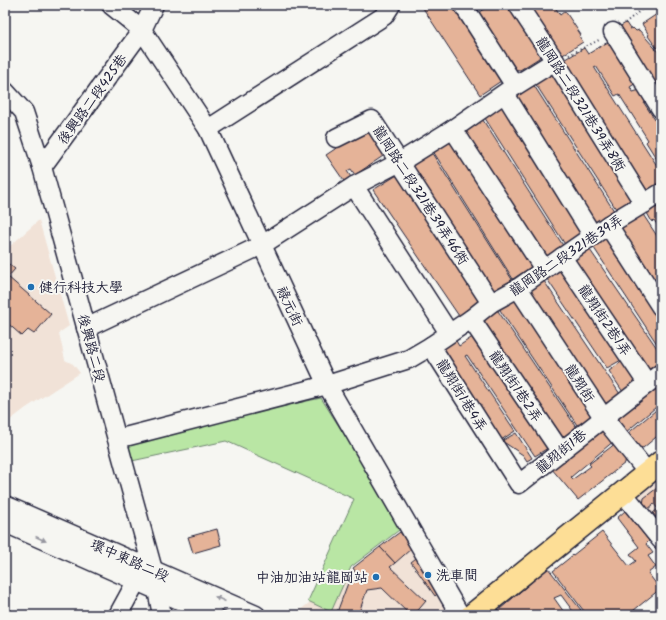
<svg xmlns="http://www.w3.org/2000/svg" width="666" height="620" font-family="Kalam,'LXGW WenKai TC',sans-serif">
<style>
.built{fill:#f1e2d7}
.green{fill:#b9e6a4;stroke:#6e8470}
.building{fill:#e5b398;stroke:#22223b}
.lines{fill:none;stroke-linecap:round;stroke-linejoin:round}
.minor-casing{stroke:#22223b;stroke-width:21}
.major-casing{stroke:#22223b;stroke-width:25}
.path{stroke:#22223b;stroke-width:2;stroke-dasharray:1 3;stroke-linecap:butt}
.minor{stroke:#f6f6f2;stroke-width:18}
.major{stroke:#fdde96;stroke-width:22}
.oneway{fill:#9797a0}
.poi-dot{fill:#1f6fb2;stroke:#f6f6f2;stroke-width:1.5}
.labels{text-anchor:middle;stroke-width:4;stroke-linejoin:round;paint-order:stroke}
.street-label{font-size:14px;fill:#22223b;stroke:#f6f6f2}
.poi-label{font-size:14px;fill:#22223b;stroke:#f6f6f2;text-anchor:start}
</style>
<rect width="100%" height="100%" fill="#f6f6f2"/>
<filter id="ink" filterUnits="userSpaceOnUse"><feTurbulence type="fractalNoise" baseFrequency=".025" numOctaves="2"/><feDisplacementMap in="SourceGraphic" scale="8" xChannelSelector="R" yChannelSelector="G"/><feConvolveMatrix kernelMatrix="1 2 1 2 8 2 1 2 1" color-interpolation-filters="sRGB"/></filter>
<g filter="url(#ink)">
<g class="built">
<path d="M39 220 69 326 59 333 65 360 73 364 80 373 26 408 5 424V245L8 248Z"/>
<path d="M661 474V528L634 496Z"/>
<path d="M400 532 412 548 454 615H311L300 610Z"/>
</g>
<path class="green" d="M321 398 403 527 351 567 331 612 308 601 354 499 226 441 127 462 123 441Z"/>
<g class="building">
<path d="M421 5H459L507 77 480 95Z"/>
<path d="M470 5H486L476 11Z"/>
<path d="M490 5H511L541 51 539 58 520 70 512 69 476 14Z"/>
<path d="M524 5H554L560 15 565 11 581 35 579 36 583 42 558 58Z"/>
<path d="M660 12 661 13V54L648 36 649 35 642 24Z"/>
<path d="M626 23 630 29 633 28 636 31 639 30 661 55V101L626 43 630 41 626 34 622 37 617 28Z"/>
<path d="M608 42 636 83 630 87 633 92 640 90 647 101 644 103 659 126 661 125V166L646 142 648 140 619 94 615 96 596 66 594 67 661 172V185L648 192 563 61 584 48 588 54Z"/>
<path d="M556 71 635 202 618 212 535 83Z"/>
<path d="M533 84 616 214 595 227 513 97Z"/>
<path d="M503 103 586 233 566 246 483 115Z"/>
<path d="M481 117 564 247 544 260 461 130Z"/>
<path d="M371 125 389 152 355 175 351 169 347 171 351 177 344 181 326 155Z"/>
<path d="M451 136 534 265 513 279 431 148Z"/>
<path d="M430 150 513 281 492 294 409 162Z"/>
<path d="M402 172 480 302 459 316 373 190Z"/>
<path d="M661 203V224L658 226 654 220 652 222 647 213Z"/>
<path d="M642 213 661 242V279L655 283 619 227Z"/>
<path d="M610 233 661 309V350L592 245Z"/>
<path d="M588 247 661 354V362L646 371 570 259Z"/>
<path d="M5 261 15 269 8 277 51 314 34 334 28 330 22 336 5 321Z"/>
<path d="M561 265 623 359 607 368 545 276Z"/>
<path d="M542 278 620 394 605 404 526 288Z"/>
<path d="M517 295 596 417 582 429 579 424 577 425 498 307Z"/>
<path d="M496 308 579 431 563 443 480 319Z"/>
<path d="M477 334 551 446 535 456 467 355 465 356 515 431 498 442 439 349 455 339 459 346Z"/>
<path d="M624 360 638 382 623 392 609 371Z"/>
<path d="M661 378V403L626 432 613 417Z"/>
<path d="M661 406V433L643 448 636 446 627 434Z"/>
<path d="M603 427 615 440 571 477 573 479 591 466 589 464 616 443 626 455 625 463 578 500 551 468Z"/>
<path d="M516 433 532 458 527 461 523 455 502 441Z"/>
<path d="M661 487V524L653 513 658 509 654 504 647 510 643 505 644 498 657 488 658 489Z"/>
<path d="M625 511 649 541 646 544 653 553 648 556 656 567 648 573 660 589 628 615H587L553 571 602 532 629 566 636 561 630 554 639 547 617 518Z"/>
<path d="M217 529 221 545 193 553 188 537Z"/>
<path d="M400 532 412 548 395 563 380 547Z"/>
<path d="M380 547 395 563 390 567 426 601 414 615H410L382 588 367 590 358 615H336L348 583 355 571 353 568Z"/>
<path d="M420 555 444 588 435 596 411 562Z"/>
<path d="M548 568 581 610 575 614 561 595 554 598 566 615H493Z"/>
</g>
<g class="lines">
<g class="minor-casing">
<g id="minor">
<path d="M111 5 142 30 208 129 327 385 460 615"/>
<path d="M463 5 515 86"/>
<path d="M518 5 555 61 644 204"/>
<path d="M613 32 661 109"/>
<path d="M5 91 24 112 42 167 153 570 162 615"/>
<path d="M505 94 593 236"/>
<path d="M208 129 384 16 391 5"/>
<path d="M453 129 544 269"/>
<path d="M336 138 372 120 491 303"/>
<path d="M42 167 142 30 154 5"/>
<path d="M354 186 449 333"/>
<path d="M661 193 608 225 518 288 491 303 471 319 431 346 519 484 661 373"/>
<path d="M608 225 661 307"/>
<path d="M562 257 647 383"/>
<path d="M518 288 603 417 648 473"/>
<path d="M471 319 561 452"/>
<path d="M86 328 262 245 354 186 400 162 453 129 515 86 555 61"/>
<path d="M117 439 327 385 409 359 431 346"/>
<path d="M623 493 661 540"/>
<path d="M5 505 256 615"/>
<path d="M5 523 213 615"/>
<path d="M118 615 136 582 146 575"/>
</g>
</g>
<g class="major-casing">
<path id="major" d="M472 615 661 462"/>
</g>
<g class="path">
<path d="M625 23 647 5"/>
<path d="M569 55 601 39"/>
</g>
<use href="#minor" class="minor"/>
<use href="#major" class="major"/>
</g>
<defs><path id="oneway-solid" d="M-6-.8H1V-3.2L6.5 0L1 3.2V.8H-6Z"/></defs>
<g class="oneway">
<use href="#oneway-solid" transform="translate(41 539) rotate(24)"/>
<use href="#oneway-solid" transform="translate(220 599) rotate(-156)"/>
</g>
</g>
<g class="poi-dot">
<circle cx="31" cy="287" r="4"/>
<circle cx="428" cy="575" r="4"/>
<circle cx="376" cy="577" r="4"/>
</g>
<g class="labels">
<g class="street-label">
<text transform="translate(92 99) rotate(-54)" y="5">後興路二段425巷</text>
<text transform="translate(581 104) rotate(58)" y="5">龍岡路二段321巷39弄8衖</text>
<text transform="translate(421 195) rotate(57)" y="5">龍岡路二段321巷39弄46衖</text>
<text transform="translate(566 255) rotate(-34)" y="5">龍岡路二段321巷39弄</text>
<text transform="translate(290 306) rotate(65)" y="5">祿元街</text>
<text transform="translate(605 320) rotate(56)" y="5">龍翔街2巷1弄</text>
<text transform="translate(92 348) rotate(75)" y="5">後興路二段</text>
<text transform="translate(580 383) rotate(57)" y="5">龍翔街</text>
<text transform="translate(516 386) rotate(56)" y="5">龍翔街1巷2弄</text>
<text transform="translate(462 395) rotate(58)" y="5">龍翔街1巷4弄</text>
<text transform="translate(561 451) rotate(-39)" y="5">龍翔街1巷</text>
<text transform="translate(130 560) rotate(24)" y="5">環中東路二段</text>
</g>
<g class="poi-label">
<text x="39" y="292">健行科技大學</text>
<text x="436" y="580">洗車間</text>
<text x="368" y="582" text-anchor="end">中油加油站龍岡站</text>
</g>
</g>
<rect width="666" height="620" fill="none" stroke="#f6f6f2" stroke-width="20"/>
<rect x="10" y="10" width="646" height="600" fill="none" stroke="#22223b" stroke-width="1.5" filter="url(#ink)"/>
</svg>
